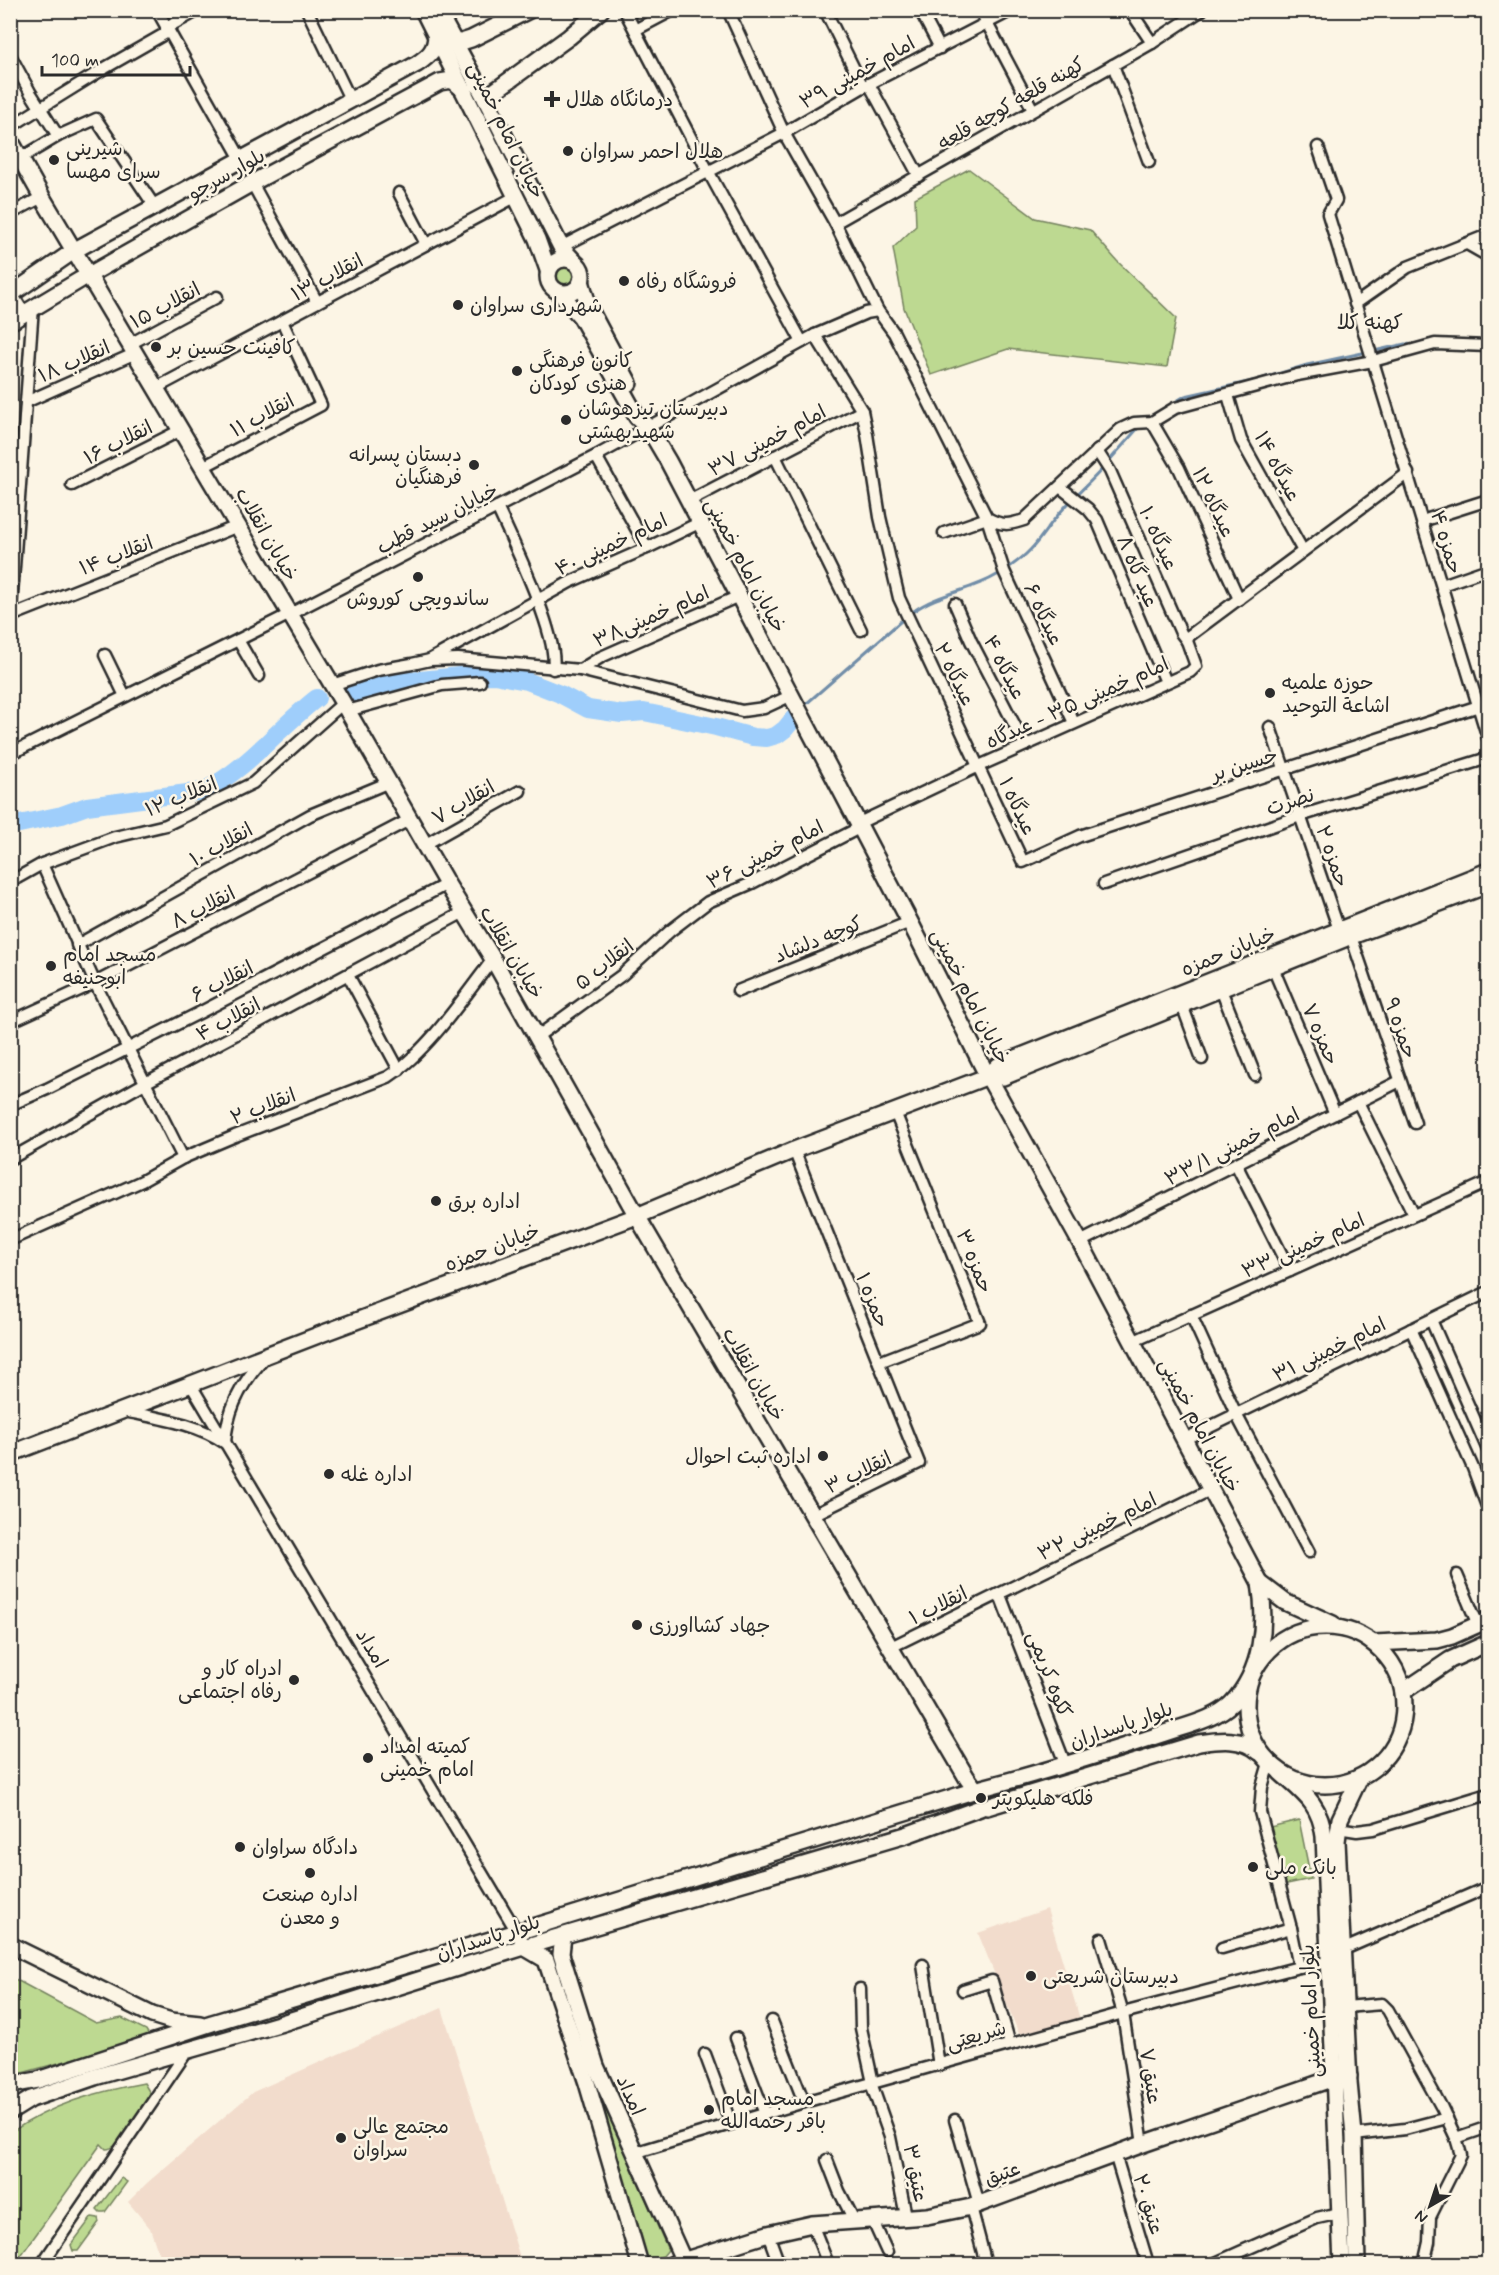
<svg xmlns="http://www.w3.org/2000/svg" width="1499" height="2275" font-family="Mynerve,'Playpen Sans Arabic',sans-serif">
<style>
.built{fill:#f2dccc}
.green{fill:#bdd991;stroke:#74825e;stroke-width:1.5}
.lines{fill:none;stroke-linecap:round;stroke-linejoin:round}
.stream{stroke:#718da8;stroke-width:3}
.river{stroke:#9fcefb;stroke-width:18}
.street-casing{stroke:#2b2b2b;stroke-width:15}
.secondary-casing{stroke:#2b2b2b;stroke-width:20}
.street{stroke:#fcf5e5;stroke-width:10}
.secondary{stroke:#fcf5e5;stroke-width:15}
.poi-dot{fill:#2b2b2b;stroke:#fcf5e5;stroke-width:2}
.labels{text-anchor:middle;stroke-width:5;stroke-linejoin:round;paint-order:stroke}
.street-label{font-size:20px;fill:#2b2b2b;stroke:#fcf5e5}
.poi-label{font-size:20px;fill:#2b2b2b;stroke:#fcf5e5;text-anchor:start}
.neighbourhood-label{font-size:21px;fill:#2b2b2b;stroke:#fcf5e5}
</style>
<rect width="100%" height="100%" fill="#fcf5e5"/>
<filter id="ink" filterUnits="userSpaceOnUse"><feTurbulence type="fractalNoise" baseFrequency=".0167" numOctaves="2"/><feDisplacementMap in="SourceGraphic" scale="12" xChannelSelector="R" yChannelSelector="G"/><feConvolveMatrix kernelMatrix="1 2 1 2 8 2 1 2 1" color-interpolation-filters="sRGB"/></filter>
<g filter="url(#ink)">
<g class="built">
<path d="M1047 1909 1080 2019 1019 2034 978 1933Z"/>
<path d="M442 2008 522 2264H162L150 2228 128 2202 147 2183 253 2092Z"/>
</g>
<g class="green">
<path d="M969 169 1035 218 1090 230 1117 261 1176 318 1167 367 1008 349 931 375 904 308 893 248 916 226 915 198Z"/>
<circle cx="565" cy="276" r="12"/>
<path d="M1299 1820 1311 1879 1282 1885 1270 1827Z"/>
<path d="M11 1977 96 2023 122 2018 146 2030 149 2035 146 2039 11 2076Z"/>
<path d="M144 2083 150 2093C142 2108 123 2149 106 2149L101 2144 17 2261 20 2264H11L10 2133C52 2104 95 2092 144 2083Z"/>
<path d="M598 2090 668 2250 663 2256 644 2261 592 2091Z"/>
<path d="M121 2178 127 2182 105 2212H100L97 2209Z"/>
<path d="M92 2217 98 2218 99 2222 78 2251H73L71 2245Z"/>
</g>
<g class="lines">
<g class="stream">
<path d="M1374 351 1405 344 1417 345"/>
<path d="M1148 418 1185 396 1257 380 1307 365 1367 352"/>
<path d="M1108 462 1139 427"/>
<path d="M1011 566C1036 549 1040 536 1058 515 1072 498 1089 484 1104 467"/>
<path d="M914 611C939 593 971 591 997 575"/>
<path d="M806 704 901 621"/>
</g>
<g class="river">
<path d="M353 693 390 683 460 676 494 675 527 681 560 694 588 709 622 714 644 712 716 727 753 737 767 738 777 735 785 729 794 718"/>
<path d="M10 826 62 815 87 806 203 791C248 769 278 728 317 698"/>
</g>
<g class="street-casing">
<g id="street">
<path d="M157 10 241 159"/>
<path d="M307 10 350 99"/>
<path d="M627 10V15L708 171 802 342"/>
<path d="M728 10 784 133 835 223 878 311 894 333 987 518 1004 571 1074 723"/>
<path d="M825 10 863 87"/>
<path d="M920 10 940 48"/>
<path d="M980 10 1033 110"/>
<path d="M1130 10 1152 43"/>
<path d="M166 28 199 10"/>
<path d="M635 30 673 10"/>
<path d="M10 55 30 92 58 136"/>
<path d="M1113 65 1149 162"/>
<path d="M869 84 919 176"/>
<path d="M10 127 105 68 168 32"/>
<path d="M1318 147 1336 200 1328 214 1488 738"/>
<path d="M21 158 58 136 96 119 155 207"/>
<path d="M252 183 317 302"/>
<path d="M399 193 426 244"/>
<path d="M10 214 42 197"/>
<path d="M835 223 1152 43 1202 10"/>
<path d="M1467 244 1488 256"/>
<path d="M561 247 784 133 863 87 1012 10"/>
<path d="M12 294 24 313"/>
<path d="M1355 304 1408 267 1488 235"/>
<path d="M815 335 862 411 867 434 880 517 899 598 1023 862 1080 836 1488 703"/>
<path d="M130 344 217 297"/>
<path d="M156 388 515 197"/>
<path d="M1228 395 1241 440 1303 551"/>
<path d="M26 402 136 353"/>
<path d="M1152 422 1179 468 1239 599"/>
<path d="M1097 451 1110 471 1181 633 1187 641"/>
<path d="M596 456 647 548"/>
<path d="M775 456 861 630"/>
<path d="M203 467 321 405 282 321"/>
<path d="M72 485 181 430"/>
<path d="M1060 487 1088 509 1097 520 1166 682"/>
<path d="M689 501 862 411"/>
<path d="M497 507C512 540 560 637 553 669"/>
<path d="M1422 521 1488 500"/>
<path d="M944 533 987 518C1002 526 1009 525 1024 520L1121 429 1134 423 1152 422 1175 408 1297 375 1373 361 1435 344 1488 346"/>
<path d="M1442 585 1488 569"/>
<path d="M955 604 971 641 1025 745"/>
<path d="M11 619V616L238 526"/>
<path d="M10 622 33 307"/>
<path d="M238 640 259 676"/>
<path d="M105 655 125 696"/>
<path d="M431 659 570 582 647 548 701 522"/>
<path d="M580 670 601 657 739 596"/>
<path d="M332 685 378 670 412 664 430 660 458 659 580 670 742 711 764 708 792 695"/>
<path d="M347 711 442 685 480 682"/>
<path d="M1270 727 1339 930"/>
<path d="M10 754 290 614 596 456 815 335 866 313 878 311"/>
<path d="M859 823 979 766 1190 672 1196 666 1187 641 1189 636 1408 473"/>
<path d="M424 845 520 791"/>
<path d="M42 864 95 983 183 1158"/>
<path d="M10 882 42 864 115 837 166 825 253 783 343 703"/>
<path d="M1104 884 1300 816 1488 758"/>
<path d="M77 945 310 815 387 783"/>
<path d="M1354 945 1415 1123"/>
<path d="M1273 968 1335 1114"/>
<path d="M348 975 399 1070"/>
<path d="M738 991 910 922"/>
<path d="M1224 997 1255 1075"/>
<path d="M1185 1013 1202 1059"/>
<path d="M10 1022 95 983 409 820"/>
<path d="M538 1036 622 975 670 931 708 902 752 883 861 827"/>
<path d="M1358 1102 1414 1215"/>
<path d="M10 1105 47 1089 201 1012 447 884"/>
<path d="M794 1150 919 1463 813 1515"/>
<path d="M10 1159 145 1083 464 912"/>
<path d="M1236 1164 1290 1271"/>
<path d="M10 1240 142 1181 183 1158 235 1136 388 1077C428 1051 464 997 493 959"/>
<path d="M1080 1242 1400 1081"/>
<path d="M1191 1315 1236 1414 1309 1552"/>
<path d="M1431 1320 1488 1450"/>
<path d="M1411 1329 1473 1468 1488 1509"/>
<path d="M1132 1342 1488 1182"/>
<path d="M879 1362 980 1323 895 1112"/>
<path d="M191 1385 517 1932"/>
<path d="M124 1411C157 1418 197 1423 225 1443 227 1409 242 1381 266 1357"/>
<path d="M1185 1439 1488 1292"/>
<path d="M1457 1575 1478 1625"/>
<path d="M1000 1595 1066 1766"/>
<path d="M891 1647 1210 1490"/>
<path d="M1269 1763 1262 1787 1260 1812 1291 1928 1299 1967"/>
<path d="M1338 1828 1357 1831 1373 1829 1488 1794"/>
<path d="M1101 1939 1123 2013 1143 2144"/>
<path d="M1222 1948 1291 1928"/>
<path d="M1342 1950 1488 1887"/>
<path d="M923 1965 939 2065"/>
<path d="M860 1989 861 2028 873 2083"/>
<path d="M963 1990 992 1981 1010 2044"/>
<path d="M1345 2007 1382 2004 1388 2010 1442 2108 1456 2138 1488 2127"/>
<path d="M772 2021 804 2102"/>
<path d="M736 2038 765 2114"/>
<path d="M705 2054 731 2124"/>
<path d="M871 2083 890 2137 906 2216"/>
<path d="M955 2120 979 2204"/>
<path d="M1354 2135 1405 2129 1447 2118"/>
<path d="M634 2153 804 2102 1123 2013 1299 1967 1329 1962"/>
<path d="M1115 2154 1148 2264"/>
<path d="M827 2160 839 2191 854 2220"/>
<path d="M971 2207 986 2264"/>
<path d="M872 2219 887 2252"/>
<path d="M812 2224 828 2264"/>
<path d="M768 2234 779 2264"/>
<path d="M42 2264 188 2050"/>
<path d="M1213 2264 1317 2218 1340 2213"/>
<path d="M1424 2264 1429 2242 1430 2217 1461 2155 1456 2138"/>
</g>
</g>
<g class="secondary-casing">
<g id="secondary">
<path d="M423 10 537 239 548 270"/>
<path d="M437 10 485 98 561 247 574 261"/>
<path d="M455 44 471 39 529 10"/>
<path d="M485 98 569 37 601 10"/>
<path d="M10 140 42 197 343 703 447 884 493 959 637 1216 967 1778 975 1789"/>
<circle cx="565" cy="276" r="17"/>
<path d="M581 281 589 308 629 383"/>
<path d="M560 293 581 317 637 417 648 427 668 461 910 922 984 1069 1080 1242 1260 1583C1267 1624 1262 1671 1232 1703 1215 1720 1184 1726 1162 1734 1102 1754 1043 1772 982 1788"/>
<path d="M10 295 75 250 417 64C429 56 436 50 436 34"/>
<path d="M10 322 80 280 252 183 440 82 452 80 465 91"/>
<path d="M988 1076 998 1066 1019 1057 1488 871"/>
<path d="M10 1454 321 1334 637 1216 794 1150 978 1080 988 1076 1003 1077 1344 939 1488 885"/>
<path d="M1260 1583 1285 1602 1333 1624"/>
<circle cx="1325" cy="1706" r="79"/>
<path d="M1374 1643 1437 1640 1452 1636 1488 1620"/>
<path d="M1404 1691 1450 1660 1488 1643"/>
<path d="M1280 1772C1303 1793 1320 1803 1324 1836L1342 2264"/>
<path d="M987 1807 1199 1743C1219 1740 1243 1737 1259 1752"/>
<path d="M563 1936 561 1954 596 2066 685 2264"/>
<path d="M522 1943 524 1947 546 1960 587 2083 640 2264"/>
<path d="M10 1945 152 2015 171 2021 200 2024"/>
<path d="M10 2085 38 2080 212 2023 517 1932 973 1791"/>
<path d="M10 2112 31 2099 95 2077 279 2024 524 1947 906 1835 980 1808"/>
<path d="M673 2264 768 2234 812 2224 927 2216 971 2207 1143 2144 1334 2078 1349 2076"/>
<path d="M1357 2264 1354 2135 1349 2083 1337 1841 1340 1819 1359 1779"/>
</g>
</g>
<use href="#street" class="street"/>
<use href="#secondary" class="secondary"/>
</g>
</g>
<g class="poi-dot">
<path d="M549 90h6v6h6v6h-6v6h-6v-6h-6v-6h6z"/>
<circle cx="568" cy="151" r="6"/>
<circle cx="54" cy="160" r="6"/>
<circle cx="624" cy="281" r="6"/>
<circle cx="458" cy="305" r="6"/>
<circle cx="156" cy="347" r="6"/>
<circle cx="517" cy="371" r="6"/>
<circle cx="566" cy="420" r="6"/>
<circle cx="474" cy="465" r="6"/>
<circle cx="418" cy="577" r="6"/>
<circle cx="1270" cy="693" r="6"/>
<circle cx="51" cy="966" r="6"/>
<circle cx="436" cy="1201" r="6"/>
<circle cx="823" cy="1456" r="6"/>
<circle cx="329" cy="1474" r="6"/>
<circle cx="637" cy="1625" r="6"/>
<circle cx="294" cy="1680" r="6"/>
<circle cx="368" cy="1758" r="6"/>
<circle cx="981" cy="1798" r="6"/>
<circle cx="240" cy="1847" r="6"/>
<circle cx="1253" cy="1867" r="6"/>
<circle cx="310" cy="1873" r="6"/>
<circle cx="1031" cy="1976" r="6"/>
<circle cx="709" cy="2110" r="6"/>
<circle cx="341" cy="2138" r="6"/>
</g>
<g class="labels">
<g class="street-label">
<text transform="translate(857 72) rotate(-29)" y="7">امام خمینی ۳۹</text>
<text transform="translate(1011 103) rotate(-30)" y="7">کهنه قلعه کوچه قلعه</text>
<text transform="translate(507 130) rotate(64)" y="7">خیابان امام خمینی</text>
<text transform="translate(226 174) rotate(-29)" y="7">بلوار سرجو</text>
<text transform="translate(327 277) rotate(-28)" y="7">انقلاب ۱۳</text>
<text transform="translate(165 305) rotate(-28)" y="7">انقلاب ۱۵</text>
<text transform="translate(74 361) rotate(-24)" y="7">انقلاب ۱۸</text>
<text transform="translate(262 415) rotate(-28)" y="7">انقلاب ۱۱</text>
<text transform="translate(767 440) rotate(-28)" y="7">امام خمینی ۳۷</text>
<text transform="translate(118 442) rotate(-27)" y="7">انقلاب ۱۶</text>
<text transform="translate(1278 466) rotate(62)" y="7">عیدگاه ۱۴</text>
<text transform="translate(1214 502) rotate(65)" y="7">عیدگاه ۱۲</text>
<text transform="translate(437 518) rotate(-27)" y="7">خیابان سید قطب</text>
<text transform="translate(267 534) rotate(60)" y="7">خیابان انقلاب</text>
<text transform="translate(1159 538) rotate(66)" y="7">عیدگاه ۱۰</text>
<text transform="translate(1447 542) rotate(73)" y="7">حمزه ۴</text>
<text transform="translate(611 544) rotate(-25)" y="7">امام خمینی ۴۰</text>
<text transform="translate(116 555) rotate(-21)" y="7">انقلاب ۱۴</text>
<text transform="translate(746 565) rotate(62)" y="7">خیابان امام خمینی</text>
<text transform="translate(1138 571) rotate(67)" y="7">عید گاه ۸</text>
<text transform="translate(1044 614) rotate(65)" y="7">عیدگاه ۶</text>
<text transform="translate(651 616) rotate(-24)" y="7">امام خمینی۳۸</text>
<text transform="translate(1005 667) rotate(63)" y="7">عیدگاه ۴</text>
<text transform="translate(955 674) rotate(64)" y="7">عیدگاه ۲</text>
<text transform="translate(1077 702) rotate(-24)" y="7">امام خمینی ۳۵ - عیدگاه</text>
<text transform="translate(1244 764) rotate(-18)" y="7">حسین بر</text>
<text transform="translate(181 796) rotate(-22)" y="7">انقلاب ۱۲</text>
<text transform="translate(1290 801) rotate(-18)" y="7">نصرت</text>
<text transform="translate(463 802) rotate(-30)" y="7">انقلاب ۷</text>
<text transform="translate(1018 806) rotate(65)" y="7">عیدگاه ۱</text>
<text transform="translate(221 844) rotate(-29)" y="7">انقلاب ۱۰</text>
<text transform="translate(765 854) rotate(-27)" y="7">امام خمینی ۳۶</text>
<text transform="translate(1333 856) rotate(71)" y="7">حمزه ۲</text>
<text transform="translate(203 907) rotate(-27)" y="7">انقلاب ۸</text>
<text transform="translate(818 939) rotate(-22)" y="7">کوچه دلشاد</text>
<text transform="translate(1228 951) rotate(-22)" y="7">خیابان حمزه</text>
<text transform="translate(512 952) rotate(59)" y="7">خیابان انقلاب</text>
<text transform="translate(604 964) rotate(-38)" y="7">انقلاب ۵</text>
<text transform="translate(222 981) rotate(-27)" y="7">انقلاب ۶</text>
<text transform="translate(971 996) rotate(63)" y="7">خیابان امام خمینی</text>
<text transform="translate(228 1019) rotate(-28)" y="7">انقلاب ۴</text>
<text transform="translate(1401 1028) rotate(71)" y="7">حمزه ۹</text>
<text transform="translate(1321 1034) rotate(67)" y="7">حمزه ۷</text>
<text transform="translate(263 1106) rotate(-21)" y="7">انقلاب ۲</text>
<text transform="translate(1232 1146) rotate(-27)" y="7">امام خمینی ۳۳/۱</text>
<text transform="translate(1303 1245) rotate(-24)" y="7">امام خمینی ۳۳</text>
<text transform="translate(492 1247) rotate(-21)" y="7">خیابان حمزه</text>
<text transform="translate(975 1261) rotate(68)" y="7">حمزه ۳</text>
<text transform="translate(873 1300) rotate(68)" y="7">حمزه ۱</text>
<text transform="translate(1329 1349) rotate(-26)" y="7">امام خمینی ۳۱</text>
<text transform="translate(754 1374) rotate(60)" y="7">خیابان انقلاب</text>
<text transform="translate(1200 1425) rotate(62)" y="7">خیابان امام خمینی</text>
<text transform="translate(858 1472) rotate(-26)" y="7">انقلاب ۳</text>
<text transform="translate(1097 1526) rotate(-26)" y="7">امام خمینی ۳۲</text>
<text transform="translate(938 1605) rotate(-26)" y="7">انقلاب ۱</text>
<text transform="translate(372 1648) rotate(59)" y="7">امداد</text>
<text transform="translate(1050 1674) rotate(69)" y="7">ککوه کریمی</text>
<text transform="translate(1121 1725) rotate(-19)" y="7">بلوار پاسداران</text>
<text transform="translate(488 1937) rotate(-18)" y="7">بلوار پاسداران</text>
<text transform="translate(1310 2011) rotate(-93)" y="7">بلوار امام خمینی</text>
<text transform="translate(976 2035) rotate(-16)" y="7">شریعتی</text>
<text transform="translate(1151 2076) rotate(81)" y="7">عتیق ۷</text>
<text transform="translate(631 2095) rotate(66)" y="7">امداد</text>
<text transform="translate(916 2173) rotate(79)" y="7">عتیق ۳</text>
<text transform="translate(1002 2173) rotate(-20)" y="7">عتیق</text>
<text transform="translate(1149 2204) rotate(73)" y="7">عتیق ۲۰</text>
</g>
<g class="poi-label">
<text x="566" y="106">درمانگاه هلال</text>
<text x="66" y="155">شیرینی<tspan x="66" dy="23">سرای مهسا</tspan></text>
<text x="580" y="158">هلال احمر سراوان</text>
<text x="636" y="288">فروشگاه رفاه</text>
<text x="470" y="312">شهرداری سراوان</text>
<text x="168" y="354">کافینت حسین بر</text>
<text x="529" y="367">کانون فرهنگی<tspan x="529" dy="23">هنری کودکان</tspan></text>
<text x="578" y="415">دبیرستان تیزهوشان<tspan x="578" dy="23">شهیدبهشتی</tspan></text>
<text x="462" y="461" text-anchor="end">دبستان پسرانه<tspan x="462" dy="23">فرهنگیان</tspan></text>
<text x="418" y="605" text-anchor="middle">ساندویچی کوروش</text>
<text x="1282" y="689">حوزه علمیه<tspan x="1282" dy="23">اشاعة التوحید</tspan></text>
<text x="63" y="961">مسجد امام<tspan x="63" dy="23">ابوحنیفه</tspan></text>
<text x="448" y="1208">اداره برق</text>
<text x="811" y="1463" text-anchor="end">اداره ثبت احوال</text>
<text x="341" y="1481">اداره غله</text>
<text x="649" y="1632">جهاد کشااورزی</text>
<text x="282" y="1675" text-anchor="end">ادراه کار و<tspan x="282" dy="23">رفاه اجتماعی</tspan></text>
<text x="380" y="1753">کمیته امداد<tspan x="380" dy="23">امام خمینی</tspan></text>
<text x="993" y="1805">فلکه هلیکوپتر</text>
<text x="252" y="1854">دادگاه سراوان</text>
<text x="1265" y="1874">بانک ملی</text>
<text x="310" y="1901" text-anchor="middle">اداره صنعت<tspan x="310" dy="23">و معدن</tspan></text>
<text x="1043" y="1983">دبیرستان شریعتی</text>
<text x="721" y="2105">مسجد امام<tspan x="721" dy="23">باقر رحمه‌الله</tspan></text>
<text x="353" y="2133">مجتمع عالی<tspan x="353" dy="23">سراوان</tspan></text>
</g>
<g class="neighbourhood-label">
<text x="1370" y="329">کهنه کلا</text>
</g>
</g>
<rect width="1499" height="2275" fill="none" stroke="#fcf5e5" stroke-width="36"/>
<rect x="18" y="18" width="1463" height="2239" fill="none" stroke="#2b2b2b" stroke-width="2" filter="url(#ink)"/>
<g transform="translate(1430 2206) rotate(219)" stroke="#fcf5e5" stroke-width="4.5" paint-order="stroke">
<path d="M0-4.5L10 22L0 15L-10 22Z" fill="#2b2b2b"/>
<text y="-9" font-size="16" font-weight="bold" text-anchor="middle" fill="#2b2b2b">N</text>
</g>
<path d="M42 66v9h148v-9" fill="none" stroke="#2b2b2b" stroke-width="3"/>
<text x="51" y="66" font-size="18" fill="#2b2b2b" stroke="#fcf5e5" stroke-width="4.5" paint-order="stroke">100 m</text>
</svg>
